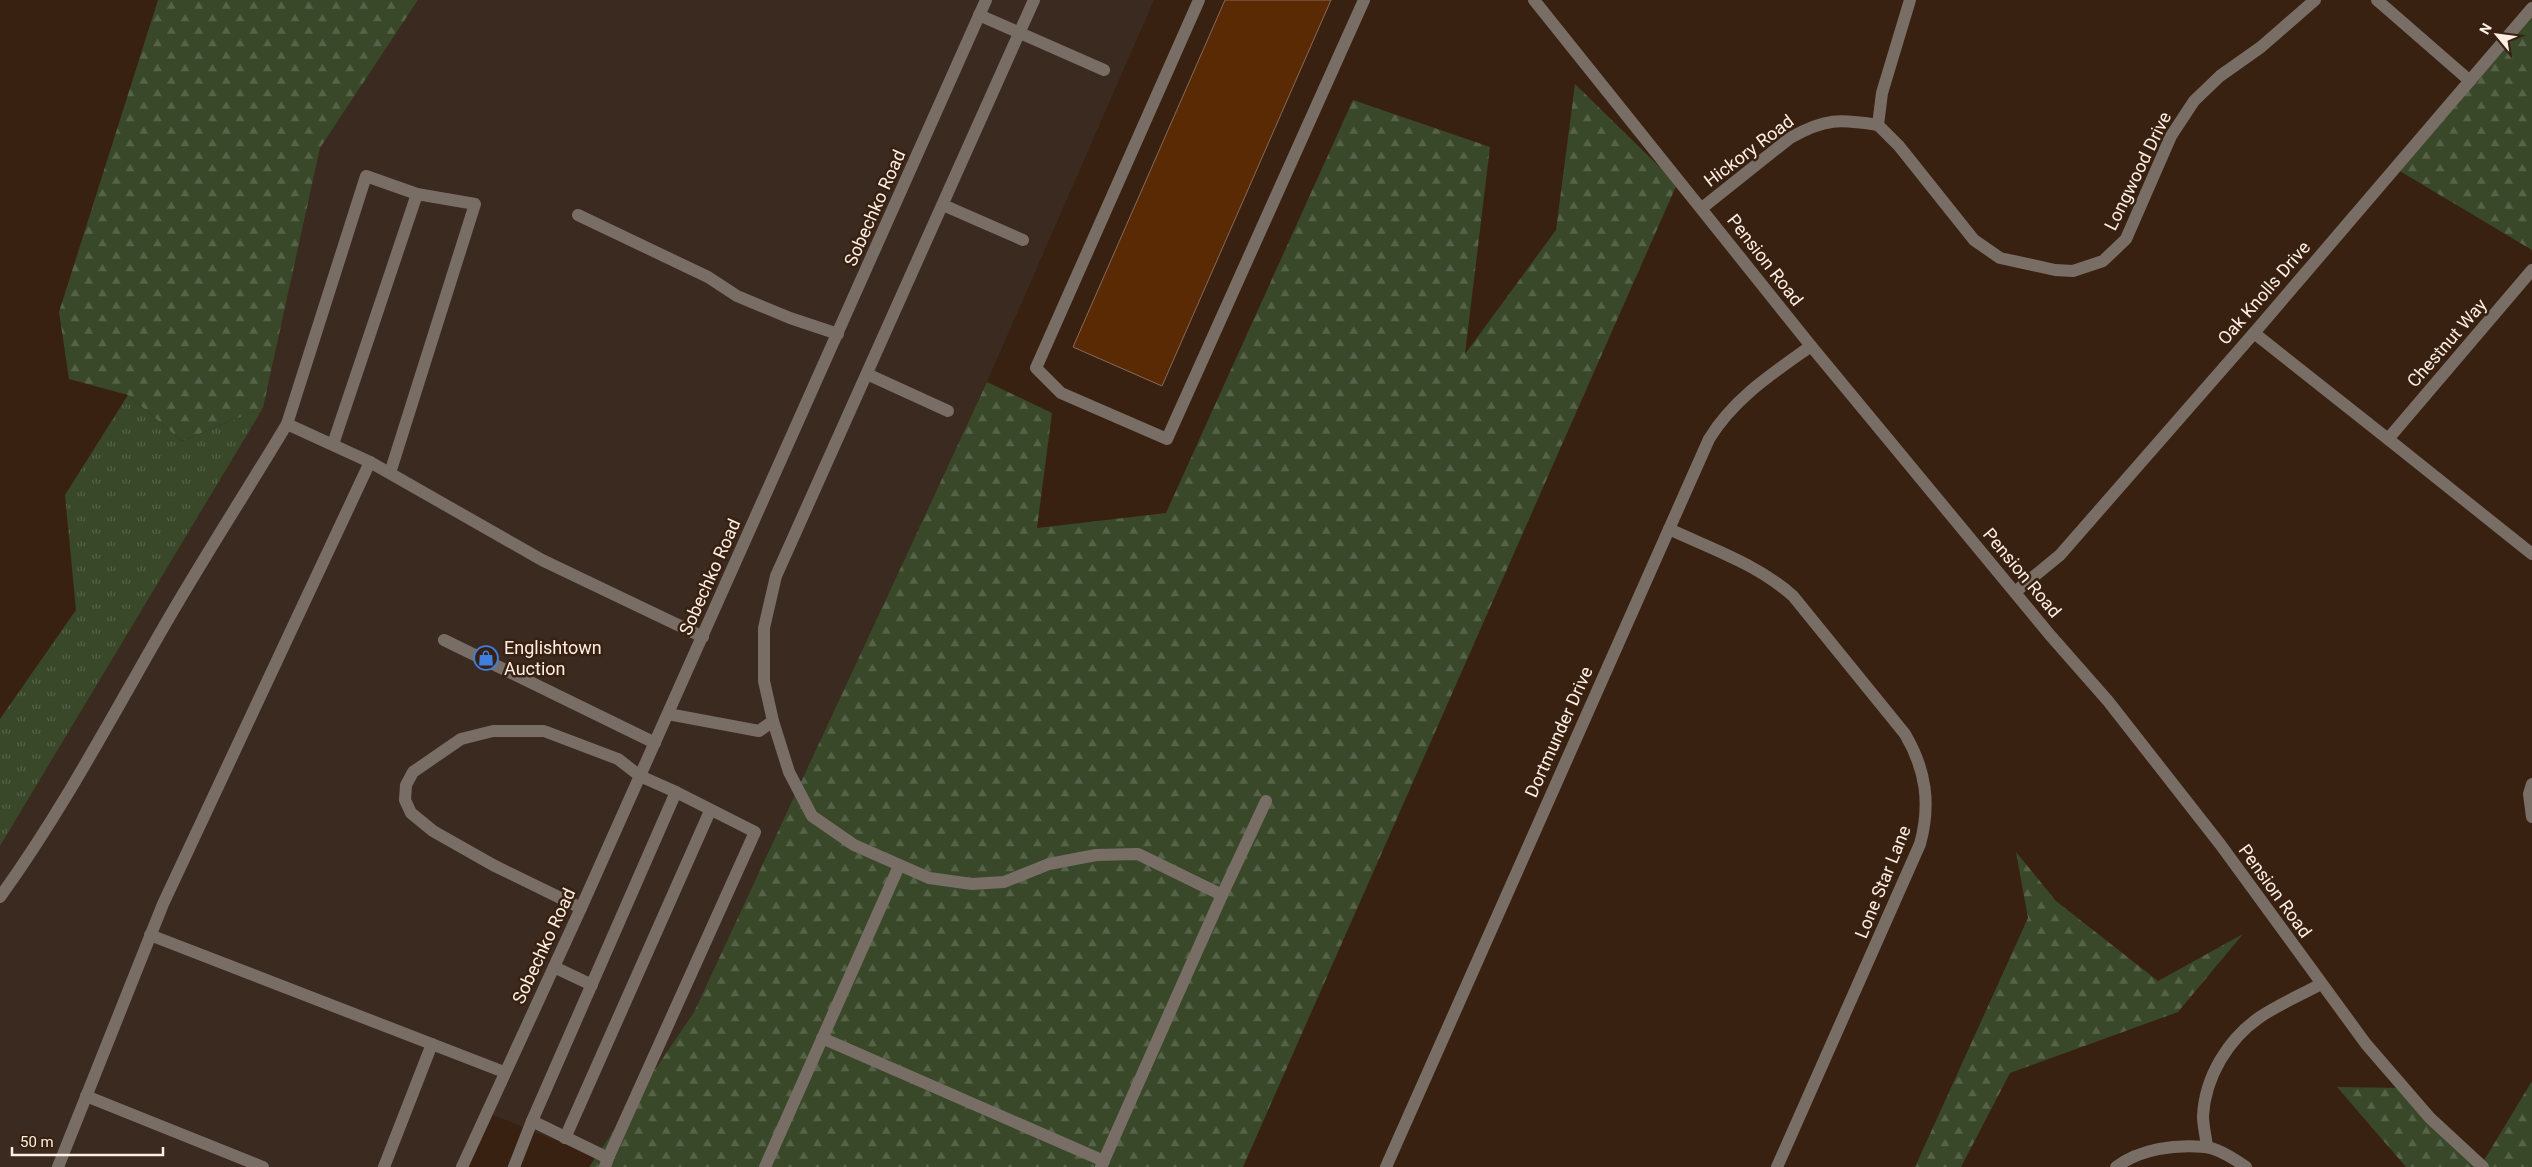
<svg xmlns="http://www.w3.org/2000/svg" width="2532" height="1167" font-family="Roboto,sans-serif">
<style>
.commercial{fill:#3b2a20}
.grass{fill:url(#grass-tufts)}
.forest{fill:url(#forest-firs)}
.building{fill:#592a04;stroke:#876b5a}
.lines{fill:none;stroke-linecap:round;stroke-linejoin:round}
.minor{stroke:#796e65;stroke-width:12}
.labels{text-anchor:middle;stroke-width:5;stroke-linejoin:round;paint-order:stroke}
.street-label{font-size:18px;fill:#feeee4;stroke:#382111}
.poi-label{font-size:18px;fill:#feeee4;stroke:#382111;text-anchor:start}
</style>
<defs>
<pattern id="grass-tufts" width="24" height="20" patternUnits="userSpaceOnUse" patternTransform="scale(1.25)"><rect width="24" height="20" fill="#384829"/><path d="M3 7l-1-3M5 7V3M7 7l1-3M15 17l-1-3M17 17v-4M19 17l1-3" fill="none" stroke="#566348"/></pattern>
<pattern id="forest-firs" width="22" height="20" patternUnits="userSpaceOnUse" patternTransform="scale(1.25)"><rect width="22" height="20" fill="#384829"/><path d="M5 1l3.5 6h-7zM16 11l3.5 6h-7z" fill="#566348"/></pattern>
</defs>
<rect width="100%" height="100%" fill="#382111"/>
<path class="commercial" d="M418 0H1154L987 382 694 1012 596 1157 486 1112 462 1167H0V846L263 408 320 148Z"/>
<path class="grass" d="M128 395 182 441 263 408 0 846V719L76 610 65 495Z"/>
<g class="forest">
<path d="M158 0H418L320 148 263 408 182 441 128 395 69 379 59 312Z"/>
<path d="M2532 13V250L2393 167Z"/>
<path d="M1575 84 1677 184 1243 1167H589L694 1012 987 382 1052 413 1037 528 1166 513 1353 100 1490 147 1465 354 1556 230Z"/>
<path d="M2016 852 2056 901 2158 981 2243 934 2178 1012 2010 1073 1961 1167H1915L2028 918Z"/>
<path d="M2532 1081V1167H2406L2337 1087 2406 1088 2483 1162Z"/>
</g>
<path class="building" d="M1225 0H1331L1162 386 1073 347Z"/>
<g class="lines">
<g class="minor">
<path d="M1199 0 1036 368 1061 393 1167 439 1364 0"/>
<path d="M1534 0 1811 346 2050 635 2108 701 2220 844 2366 1044 2430 1118 2483 1167"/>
<path d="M1910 0 1882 93 1878 125 1899 146 1974 240 2000 258 2055 270 2073 271 2103 261 2126 239 2171 136 2194 101 2220 76 2261 47 2315 0"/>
<path d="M2377 0 2470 81"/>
<path d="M979 15 1104 70"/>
<path d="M943 205 1023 240"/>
<path d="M1702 208 1790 138C1825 118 1840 119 1878 125"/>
<path d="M578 215 708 277 737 296 790 318 838 334"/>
<path d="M2532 270 2388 439 2532 554"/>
<path d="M2254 333 2388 439"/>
<path d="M867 374 948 411"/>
<path d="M287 424 366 176 417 194"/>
<path d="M333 444 417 194 475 204 390 473"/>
<path d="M370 462 542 560 703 637"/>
<path d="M1669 529C1712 549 1757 564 1793 596L1905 734C1926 770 1931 804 1920 844L1777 1167"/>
<path d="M2015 592 2060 555 2254 333 2532 8"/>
<path d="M444 640 655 743"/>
<path d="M668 714 759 731 773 721 764 681V628L776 576 1034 0"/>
<path d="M773 721 789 772 812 816 854 845 929 878 972 884 1004 882 1049 864 1096 855 1138 854 1222 895 1101 1167"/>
<path d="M2532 784 2529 794 2532 817"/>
<path d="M1222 895 1266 801"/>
<path d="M0 897C60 814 108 724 159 635 200 563 245 494 287 424L370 462 163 904 58 1167"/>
<path d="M581 908 493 865 433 831 411 813 405 800 406 785 413 772 461 739 493 731H544L618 759 640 776 676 792"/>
<path d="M150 935 504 1072"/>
<path d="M554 967 592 985"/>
<path d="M822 1038 1104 1161"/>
<path d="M86 1096 263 1167"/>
<path d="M532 1121 676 792 755 832 608 1158"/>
<path d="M565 1138 710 811"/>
<path d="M2207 1147C2206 1137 2203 1126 2203 1116 2205 1077 2228 1039 2260 1017 2279 1004 2301 995 2321 984"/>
<path d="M384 1167 432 1044"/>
<path d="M462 1167 581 908 986 0"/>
<path d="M514 1167 532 1121 608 1158 605 1167"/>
<path d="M765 1167 899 866"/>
<path d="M1386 1167 1709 439C1734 398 1773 373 1811 346"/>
<path d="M2116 1167C2140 1149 2175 1144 2205 1147 2217 1148 2236 1160 2246 1167"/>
</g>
</g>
<defs>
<g id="shop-ring" transform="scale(1.25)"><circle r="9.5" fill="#382111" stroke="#3f7fe0" stroke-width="1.5"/><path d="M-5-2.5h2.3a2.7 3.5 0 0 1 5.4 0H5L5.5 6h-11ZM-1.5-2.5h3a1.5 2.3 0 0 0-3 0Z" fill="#3f7fe0"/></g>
</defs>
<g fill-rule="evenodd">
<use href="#shop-ring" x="486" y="658"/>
</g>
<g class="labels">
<g class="street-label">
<text transform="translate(1749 151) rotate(-37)" y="6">Hickory Road</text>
<text transform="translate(2138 171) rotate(-64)" y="6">Longwood Drive</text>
<text transform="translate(875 208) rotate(-66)" y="6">Sobechko Road</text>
<text transform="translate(1765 260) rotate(52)" y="6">Pension Road</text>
<text transform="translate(2264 293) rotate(-49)" y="6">Oak Knolls Drive</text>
<text transform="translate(2447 343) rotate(-49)" y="6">Chestnut Way</text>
<text transform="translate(2022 573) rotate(50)" y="6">Pension Road</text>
<text transform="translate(710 577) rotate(-66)" y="6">Sobechko Road</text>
<text transform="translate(1559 732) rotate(-66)" y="6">Dortmunder Drive</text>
<text transform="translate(1883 882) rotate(-68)" y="6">Lone Star Lane</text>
<text transform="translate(2275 891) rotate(54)" y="6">Pension Road</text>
<text transform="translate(544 946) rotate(-65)" y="6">Sobechko Road</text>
</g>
<g class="poi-label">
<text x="504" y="654">Englishtown<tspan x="504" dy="21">Auction</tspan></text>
</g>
</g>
<g transform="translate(2497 35) rotate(299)" stroke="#382111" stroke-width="4" paint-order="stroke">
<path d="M0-4L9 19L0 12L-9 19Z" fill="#feeee4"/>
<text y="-8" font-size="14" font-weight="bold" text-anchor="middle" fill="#feeee4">N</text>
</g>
<path d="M12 1147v8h151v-8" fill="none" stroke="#feeee4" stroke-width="2.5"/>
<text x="20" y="1147" font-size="15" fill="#feeee4" stroke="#382111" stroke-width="4" paint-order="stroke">50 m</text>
</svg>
